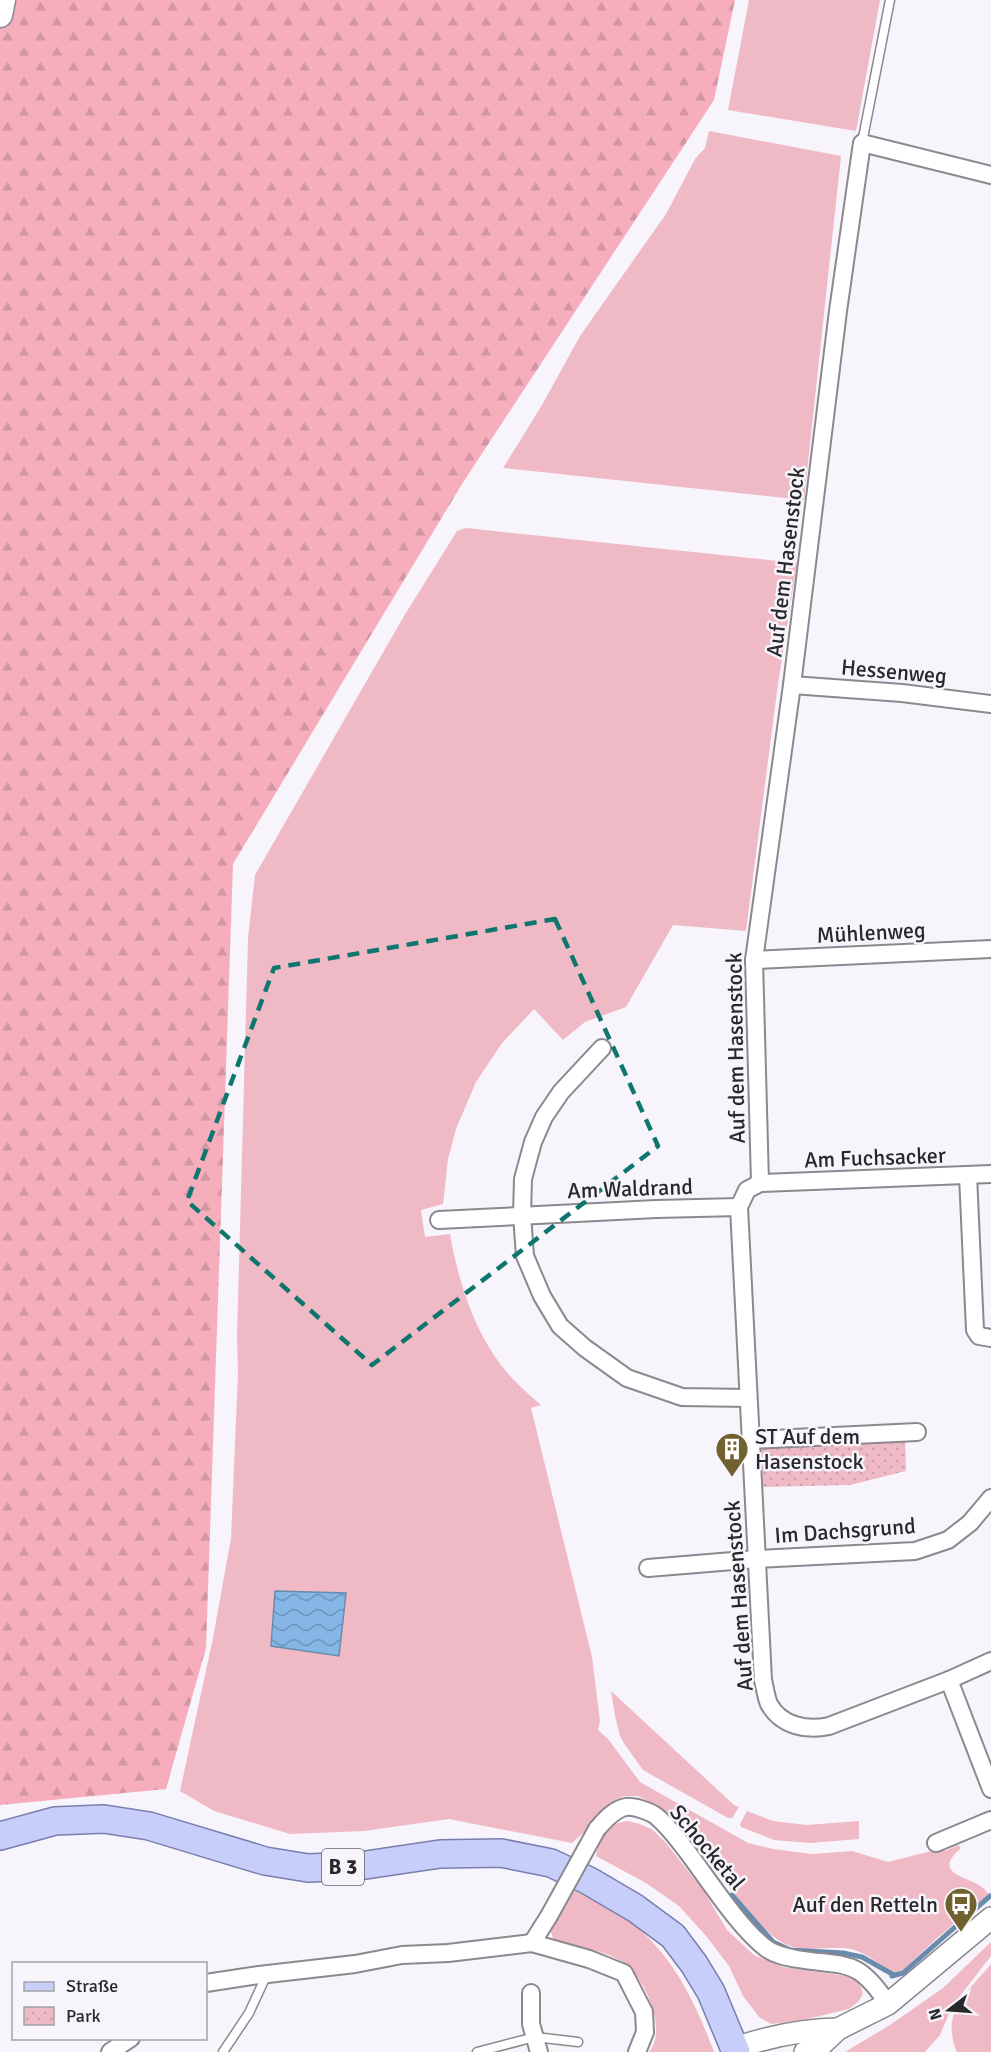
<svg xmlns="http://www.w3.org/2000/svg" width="991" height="2052" font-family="Signika,sans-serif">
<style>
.green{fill:#efbac5;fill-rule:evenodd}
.forest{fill:url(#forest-firs)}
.park{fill:url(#park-dots)}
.water{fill:url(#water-waves);stroke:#698bae;stroke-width:1.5}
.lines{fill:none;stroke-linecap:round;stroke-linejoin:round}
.stream{stroke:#698bae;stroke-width:5}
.service-casing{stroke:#8b888f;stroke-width:11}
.minor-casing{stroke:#8b888f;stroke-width:20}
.tertiary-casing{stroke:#8b888f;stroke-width:24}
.secondary-casing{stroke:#8b888f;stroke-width:27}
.primary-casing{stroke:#787eaf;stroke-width:30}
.service{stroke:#fff;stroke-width:8}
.minor{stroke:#fff;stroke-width:16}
.tertiary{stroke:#fff;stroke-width:21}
.secondary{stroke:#fff;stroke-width:24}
.primary{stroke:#c8cefa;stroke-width:27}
.minor-bridge-casing{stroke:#8b888f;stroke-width:20;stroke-linecap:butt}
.minor-bridge{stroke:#fff;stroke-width:16}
.marked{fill:none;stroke:#0f766e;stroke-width:4.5;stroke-dasharray:12 8;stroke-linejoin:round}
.labels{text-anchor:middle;stroke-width:5;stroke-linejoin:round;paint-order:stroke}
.shield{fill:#f7f4fb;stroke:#666469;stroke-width:1.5}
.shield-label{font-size:21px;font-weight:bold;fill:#28272a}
.street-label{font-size:22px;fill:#28272a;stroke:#f7f4fb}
.poi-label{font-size:22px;fill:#28272a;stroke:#f7f4fb;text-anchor:start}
</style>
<defs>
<pattern id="forest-firs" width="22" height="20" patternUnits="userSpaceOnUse" patternTransform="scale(1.5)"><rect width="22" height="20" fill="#f6aebd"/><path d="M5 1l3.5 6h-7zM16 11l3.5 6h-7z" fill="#d396a3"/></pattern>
<pattern id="park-dots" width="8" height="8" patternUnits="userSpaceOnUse" patternTransform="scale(1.5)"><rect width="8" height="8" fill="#efbac5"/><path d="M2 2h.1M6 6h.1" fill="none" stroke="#cda0a9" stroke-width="1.8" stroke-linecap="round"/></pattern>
<pattern id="water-waves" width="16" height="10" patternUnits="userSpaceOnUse" patternTransform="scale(1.5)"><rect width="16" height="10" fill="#85b6e6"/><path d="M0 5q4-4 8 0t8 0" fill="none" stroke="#6d94bb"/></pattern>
</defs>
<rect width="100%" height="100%" fill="#f7f4fb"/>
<g class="green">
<path d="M749 0H880L856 131 728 110Z"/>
<path d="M709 131 841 156 804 500 503 468 542 405 580 336 666 214 695 159 705 148Z"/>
<path d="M466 528 797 563 778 684 746 931 673 925 626 1007 585 1022 563 1040 534 1009 502 1043 476 1082 456 1129 448 1159 443 1204 421 1210 425 1237 450 1234C459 1285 476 1338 511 1377 520 1387 531 1396 541 1405L531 1408 592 1657 600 1721 598 1730 608 1739 640 1782 748 1843 773 1849 812 1854 852 1851 888 1862 943 1848 945 1851 958 1845 961 1848C931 1874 967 1876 982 1887 985 1889 986 1892 989 1894L936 1939 904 1969 896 1973C880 1966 868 1953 851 1949 834 1946 806 1952 790 1946 777 1942 766 1930 757 1921L678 1825 656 1805 638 1796H624L615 1800 599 1814 591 1826 572 1843 449 1819 364 1831 290 1834 214 1811 180 1791 213 1638 231 1538 238 1373 237 1336 248 938 255 875 404 616 457 531ZM275 1591 339 1656 271 1646Z"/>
<path d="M611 1691 734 1805 739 1807 732 1818H728L643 1770 625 1745 620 1736 615 1716Z"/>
<path d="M747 1811 773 1821 806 1825 859 1821V1839L810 1843 774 1840 741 1827 740 1824Z"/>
<path d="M628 1821 640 1824 653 1830 666 1843 703 1890 727 1930 754 1955 783 1967 846 1976 857 1982 861 1987 863 1994 858 2002 849 2009 807 2019 771 2024 759 2017 743 1996 729 1966 706 1936 679 1906 646 1883 596 1856 602 1831 618 1823Z"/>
<path d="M574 1891C654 1922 685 1975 714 2052H649C669 2028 643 1972 618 1959 598 1949 575 1947 554 1941L549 1926Z"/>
<path d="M991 1942V1956L960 1996 948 2016 940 2035 925 2052H845L890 2025 943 1988Z"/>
<path d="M991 1964V2052H957C940 2012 967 1993 991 1964Z"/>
</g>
<path class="forest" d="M0 0H735L714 100 462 484 233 864 206 1648 166 1789 0 1805Z"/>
<path class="park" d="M905 1437 906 1471 850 1485 758 1487 754 1445Z"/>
<path class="water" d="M275 1591 346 1593 339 1656 271 1646Z"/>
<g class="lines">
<g class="stream">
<path d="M732 1895 773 1942 790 1950 843 1953 862 1957 894 1975"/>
<path d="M892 1976 903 1973 990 1896"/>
</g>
<g class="service-casing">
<g id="service">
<path d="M862 143 890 0"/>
<path d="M223 2052 249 2013 267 1974"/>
<path d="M477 2052 535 2037 578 2042"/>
</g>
</g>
<g class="minor-casing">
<g id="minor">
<path d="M991 175 862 143 838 311 792 685 754 960 760 1183 747 1190 739 1207 763 1680C765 1688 766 1697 769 1704 781 1726 807 1731 829 1726L949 1680 991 1661"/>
<path d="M792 685 902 693 991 704"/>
<path d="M754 960 991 949"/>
<path d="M602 1048 561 1092 544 1117 533 1142 523 1179 522 1215 525 1256 542 1296 560 1326 585 1348 627 1378 682 1397 748 1398"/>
<path d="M968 1175 975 1330 979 1336 991 1338"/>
<path d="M760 1183 991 1174"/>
<path d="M439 1220 656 1209 739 1207"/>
<path d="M750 1440 917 1432"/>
<path d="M648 1568 757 1559 915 1551 948 1540 970 1523 991 1498"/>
<path d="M949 1680 991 1789"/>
<path d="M597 1829C604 1821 614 1809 626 1807 634 1806 649 1811 656 1816 668 1826 677 1838 686 1850 708 1879 739 1928 767 1949 776 1955 786 1957 797 1959 846 1967 857 1957 888 2004"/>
<path d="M936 1843 991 1820"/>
<path d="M549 1916 532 1943 589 1959 624 1973 644 2012 645 2032 637 2052"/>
<path d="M206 1983 259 1975 355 1964 402 1955 448 1953 532 1943"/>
<path d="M531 1993V2024L539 2052"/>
<path d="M110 2052 131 2038"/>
</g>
</g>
<g class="tertiary-casing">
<g id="tertiary">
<path d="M735 2048C768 2037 803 2029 838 2029"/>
<path d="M805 2052 822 2044 838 2029 888 2004 991 1918"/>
</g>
</g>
<g class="secondary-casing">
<path id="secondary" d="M0 15 3 0"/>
</g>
<g class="primary-casing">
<path id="primary" d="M0 1836 55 1821 104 1819 149 1826 265 1861 308 1868 359 1866 440 1854 501 1853 551 1863 589 1881 635 1908 673 1936 694 1964 711 1992 736 2052"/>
</g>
<use href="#service" class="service"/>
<use href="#minor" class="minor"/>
<use href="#tertiary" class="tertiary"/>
<use href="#secondary" class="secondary"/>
<use href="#primary" class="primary"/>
<g class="minor-bridge-casing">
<path id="minor-bridge" d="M549 1916 597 1829"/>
</g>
<use href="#minor-bridge" class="minor-bridge"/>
</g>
<path class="marked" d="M555 919 658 1146 372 1365 187 1201 274 968Z"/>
<defs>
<g id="building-pin" transform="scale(1.725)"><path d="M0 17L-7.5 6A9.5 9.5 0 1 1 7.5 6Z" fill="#71612f" stroke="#f7f4fb"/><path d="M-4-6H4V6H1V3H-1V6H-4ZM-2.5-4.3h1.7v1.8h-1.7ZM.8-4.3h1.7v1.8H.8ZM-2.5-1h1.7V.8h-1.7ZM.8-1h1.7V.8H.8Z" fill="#fff"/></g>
<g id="bus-pin" transform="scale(1.725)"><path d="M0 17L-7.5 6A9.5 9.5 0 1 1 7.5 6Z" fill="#71612f" stroke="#f7f4fb"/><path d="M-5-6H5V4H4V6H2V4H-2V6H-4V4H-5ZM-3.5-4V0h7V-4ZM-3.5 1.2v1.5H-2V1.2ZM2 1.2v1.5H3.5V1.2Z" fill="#fff"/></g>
</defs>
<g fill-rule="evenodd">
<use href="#building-pin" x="732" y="1449"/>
<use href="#bus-pin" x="961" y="1904"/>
</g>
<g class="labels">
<rect class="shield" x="322" y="1849" width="42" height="36" rx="4.5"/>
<g class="shield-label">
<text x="343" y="1874">B 3</text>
</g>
<g class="street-label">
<text transform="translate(785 562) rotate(-83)" y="8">Auf dem Hasenstock</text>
<text transform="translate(894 671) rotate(5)" y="8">Hessenweg</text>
<text transform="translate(871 932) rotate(-3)" y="8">Mühlenweg</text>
<text transform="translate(735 1048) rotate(-91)" y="8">Auf dem Hasenstock</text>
<text transform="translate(875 1157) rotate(-2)" y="8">Am Fuchsacker</text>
<text transform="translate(630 1188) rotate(-2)" y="8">Am Waldrand</text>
<text transform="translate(845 1530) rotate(-4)" y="8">Im Dachsgrund</text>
<text transform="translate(738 1596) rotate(-94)" y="8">Auf dem Hasenstock</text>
<text transform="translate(708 1847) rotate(50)" y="8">Schocketal</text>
</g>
<g class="poi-label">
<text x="755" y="1444">ST Auf dem<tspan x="755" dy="25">Hasenstock</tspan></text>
<text x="938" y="1912" text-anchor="end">Auf den Retteln</text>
</g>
</g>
<rect x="12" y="1962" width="195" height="78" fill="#f7f4fb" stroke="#a4a2a7" stroke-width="1.5"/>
<rect x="24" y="1982" width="30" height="9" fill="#c8cefa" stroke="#a4a2a7" stroke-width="1.5"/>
<text x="66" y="1992" font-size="18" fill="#28272a">Straße</text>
<rect x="24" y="2007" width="30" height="18" fill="url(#park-dots)" stroke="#a4a2a7" stroke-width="1.5"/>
<text x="66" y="2022" font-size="18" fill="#28272a">Park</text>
<g transform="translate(949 2010) rotate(253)" stroke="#f7f4fb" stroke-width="4.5" paint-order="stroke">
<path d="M0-4.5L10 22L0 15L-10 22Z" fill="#28272a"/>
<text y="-9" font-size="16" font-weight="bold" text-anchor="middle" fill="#28272a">N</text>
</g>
</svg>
